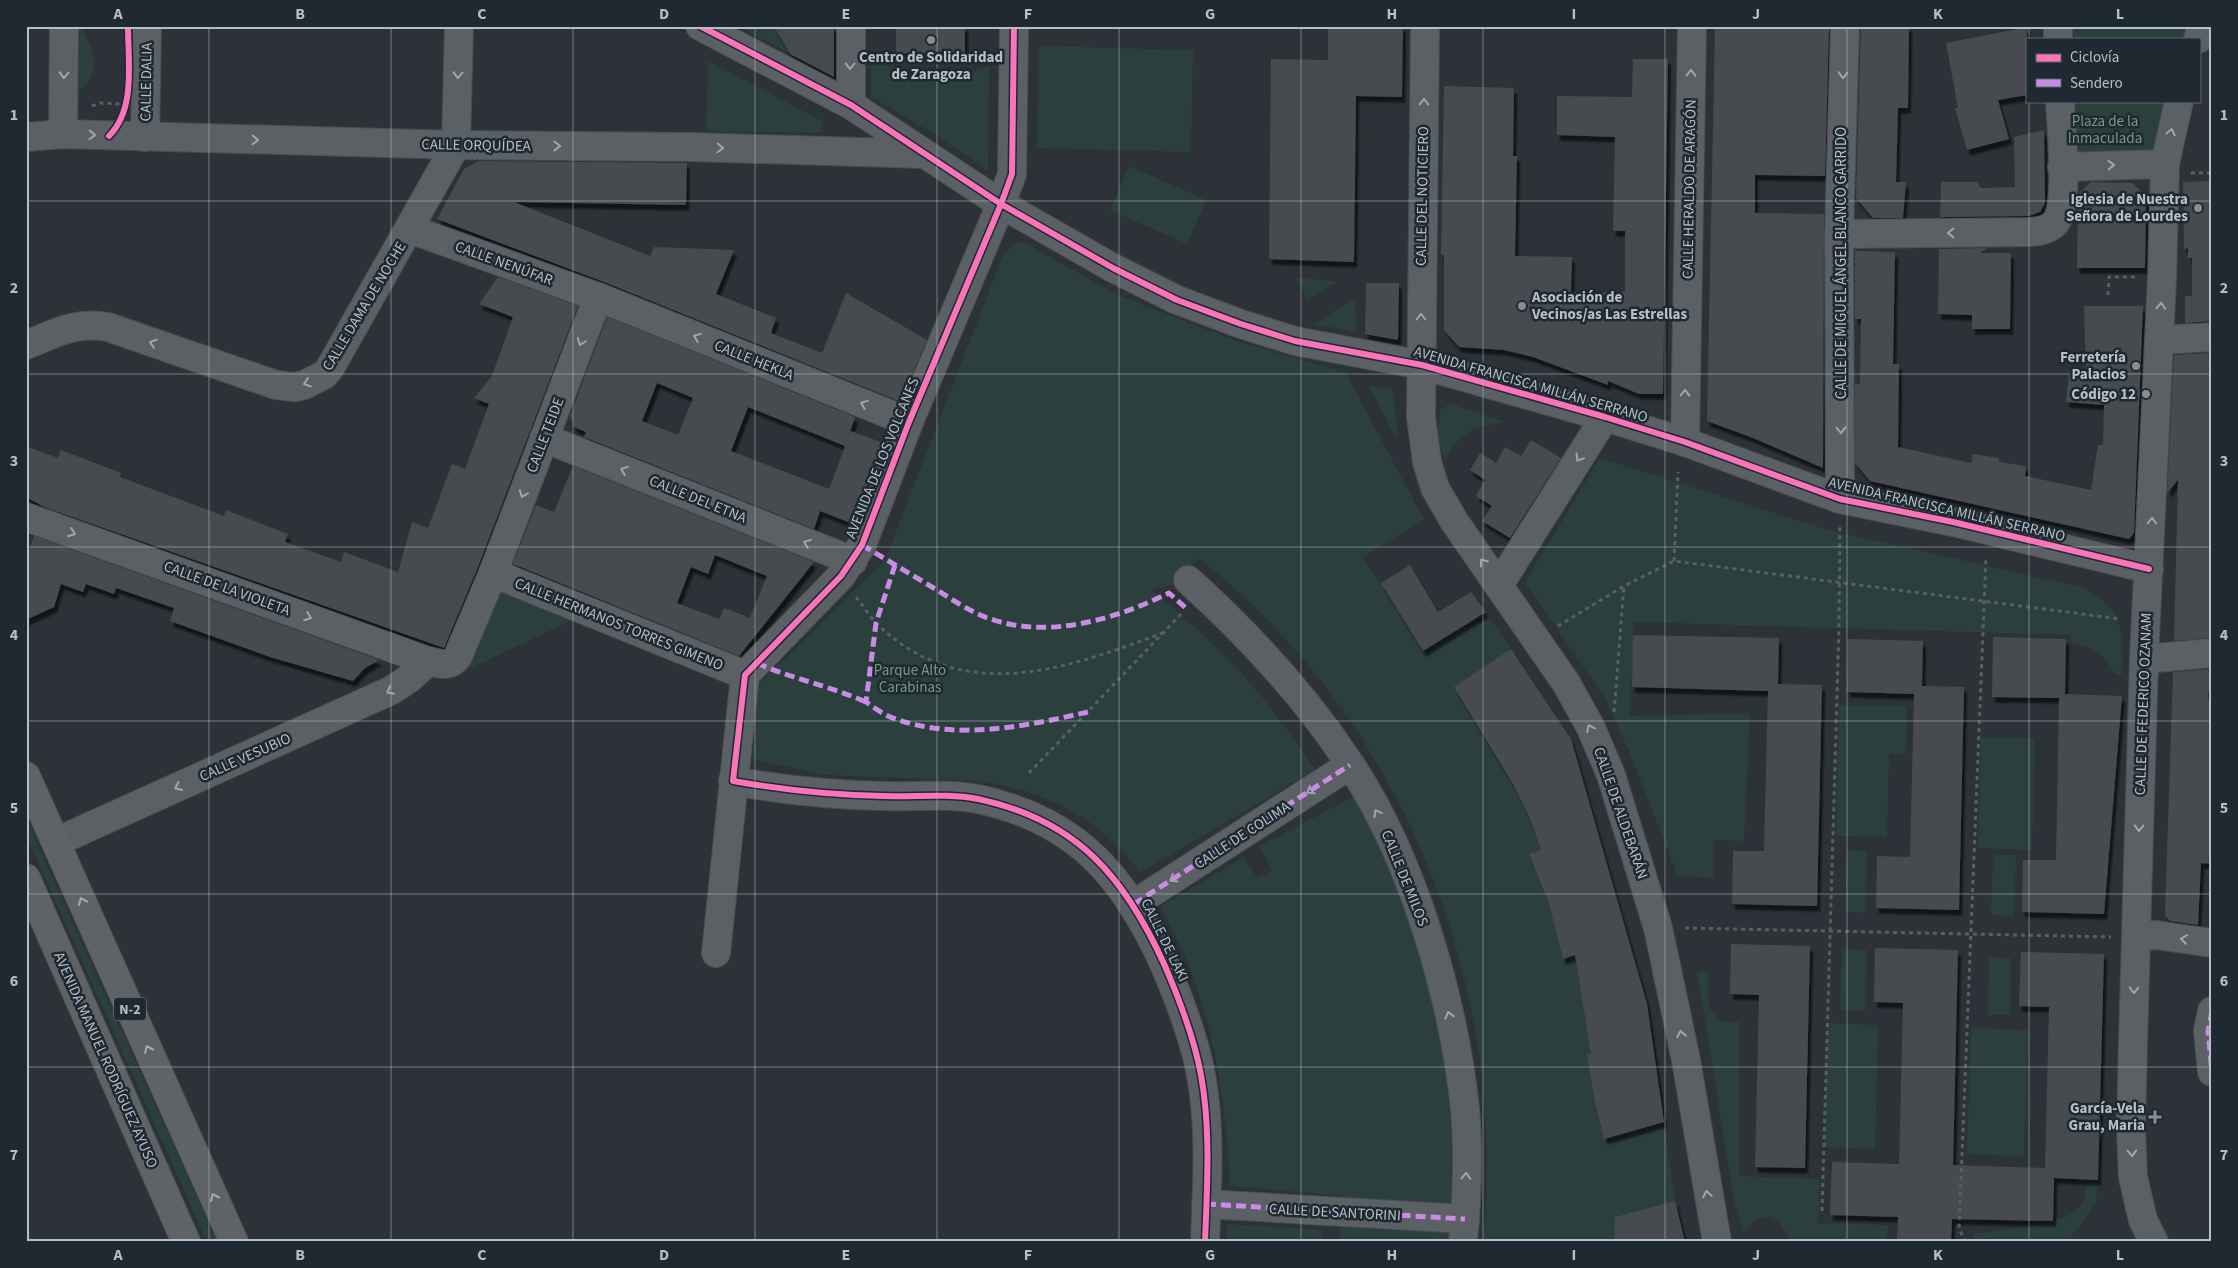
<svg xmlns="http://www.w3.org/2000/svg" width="2238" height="1268" font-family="'Source Sans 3',sans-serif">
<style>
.green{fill:#2b3f3d}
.building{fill:#464b50;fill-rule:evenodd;filter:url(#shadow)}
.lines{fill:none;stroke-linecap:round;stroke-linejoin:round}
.minor-casing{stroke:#4a4e52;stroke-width:30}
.highway-casing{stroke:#484e53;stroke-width:30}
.path{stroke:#595f62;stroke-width:3;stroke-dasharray:4 4;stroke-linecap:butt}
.minor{stroke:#5b6065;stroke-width:28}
.highway{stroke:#606365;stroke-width:28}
.quiet{stroke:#ca8be6;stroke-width:5;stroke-dasharray:10 5;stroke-linecap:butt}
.cycleway-casing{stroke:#1f2931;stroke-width:9}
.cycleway{stroke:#fb73b8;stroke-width:6}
.oneway{stroke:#9fa7ae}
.oneway2{stroke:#a5adb3}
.grid{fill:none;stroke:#b6bfc7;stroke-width:1;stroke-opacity:0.55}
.poi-dot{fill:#868e95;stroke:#1f2931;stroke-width:2}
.labels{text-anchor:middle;stroke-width:5;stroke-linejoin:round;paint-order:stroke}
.shield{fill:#1f2931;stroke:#89929a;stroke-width:1}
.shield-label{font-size:14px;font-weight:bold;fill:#b6bfc7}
.poi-label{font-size:15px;font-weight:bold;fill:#b6bfc7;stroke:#1f2931;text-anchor:end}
.street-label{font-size:15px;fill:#b6bfc7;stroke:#1f2931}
.park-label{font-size:15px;fill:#779a7a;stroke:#1f2931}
.neatline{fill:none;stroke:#b6bfc7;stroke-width:2}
.grid-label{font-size:16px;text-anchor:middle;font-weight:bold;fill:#b6bfc7}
</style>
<defs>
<filter id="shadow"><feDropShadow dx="3" dy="5.5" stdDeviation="1" flood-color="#0009"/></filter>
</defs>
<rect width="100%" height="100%" fill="#2c3237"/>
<g class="green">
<path d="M71 26H81C83 33 87 38 90 44 101 68 90 85 70 98Z"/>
<path d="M738 26H775L790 54Z"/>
<path d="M2195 26 2191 39H2074L2073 27Z"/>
<path d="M1039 46 1193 50 1191 152 1037 148Z"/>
<path d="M871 51C906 90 944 85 989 66L988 171 943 139 871 97Z"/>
<path d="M708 61 824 122 820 132 813 133 706 131Z"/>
<path d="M2074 101H2173L2160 146 2152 153 2073 157Z"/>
<path d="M1129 166 1206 200 1187 244 1110 210Z"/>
<path d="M1021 241 1118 295 1236 341 1346 373 1424 520 1362 557 1381 583 1423 651 1486 612 1511 649 1454 687C1488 739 1521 791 1541 850L1529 855 1549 904 1563 958 1575 955 1591 1054 1587 1055 1594 1098 1604 1139 1664 1122 1675 1201 1615 1217 1614 1242H1483C1507 1005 1418 759 1243 596 1229 583 1214 571 1199 558L1175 584 1152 590C1174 609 1196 627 1216 647 1254 683 1286 726 1315 770L1140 873C1101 818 1044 790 978 781L825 775 752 759 758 685 885 560 1004 253Z"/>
<path d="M1296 277 1338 282 1307 299Z"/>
<path d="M1355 298 1356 332 1314 324Z"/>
<path d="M1369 386 1391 389 1394 396 1398 442Z"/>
<path d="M1451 404 1506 422C1474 428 1463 429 1445 459 1437 442 1436 428 1441 409Z"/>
<path d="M1600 458 1828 530 2080 587C2124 605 2123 632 2122 675L2115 674C2106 655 2091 646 2071 642V635L1634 622 1630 716 1750 713 1744 841 1714 840 1713 878 1678 876 1629 751 1606 700 1525 582Z"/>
<path d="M494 589 573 620 460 673Z"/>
<path d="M1839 705 1907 706 1906 754 1889 753 1887 837 1836 836Z"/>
<path d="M1981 737 2035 738 2032 850 1978 848Z"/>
<path d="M1360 793 1417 918 1458 1109 1455 1242H1339L1343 1196 1230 1186C1226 1105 1216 1034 1186 958 1179 940 1169 923 1161 906L1244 857 1257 878 1272 871 1260 846Z"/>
<path d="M26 818 38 845 217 1242H207L26 835Z"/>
<path d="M1847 850 1867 851 1865 913 1845 912Z"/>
<path d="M1993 855H2016L2014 916 1991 915Z"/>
<path d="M1842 949 1867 950 1865 1011 1840 1010Z"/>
<path d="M1989 957 2011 958 2010 1015H1988Z"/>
<path d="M1708 971 1709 1008 1721 1021 1739 1022V1176L1819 1179 1818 1223 1888 1225 1887 1242H1819V1239H1790L1780 1223 1769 1217 1756 1220 1743 1232 1735 1205 1697 972Z"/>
<path d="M1827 1023 1878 1025 1875 1149 1824 1147Z"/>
<path d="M1971 1028 2028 1030 2024 1156 1967 1154Z"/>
<path d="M2088 1179 2098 1180 2096 1203 2071 1237 2065 1242H1977L1973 1234C1999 1230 2055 1226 2075 1211 2085 1204 2086 1191 2088 1179Z"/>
<path d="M1227 1224 1322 1230V1242H1227Z"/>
</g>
<g class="building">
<path d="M774 26H834V77L790 54Z"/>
<path d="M896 26H965V55L896 53Z"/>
<path d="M1328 26H1403L1402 97 1356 96 1354 262 1269 259 1271 59 1328 60Z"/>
<path d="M1715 26H1829L1825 176 1755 175V213L1824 214 1823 468 1753 438 1707 421Z"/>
<path d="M1861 26H1909L1908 108H1898L1896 182H1906L1903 218H1873L1856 198Z"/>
<path d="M2027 27V95L1998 100 2009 139 1967 150 1955 108H1958L1946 43Z"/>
<path d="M1633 59H1668L1663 394H1639L1608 381V385L1533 357 1504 350 1459 347 1444 330V255H1441L1444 86 1514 88 1513 156H1517L1515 256 1572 257 1571 292H1625V231H1613L1615 137 1557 135V96L1632 97Z"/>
<path d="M2044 130 2045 203 2040 212 2029 216 1940 217 1941 182H1977L1981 188 2015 187 2014 137Z"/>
<path d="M479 161 687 163 686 205 514 202 650 256 654 247 734 250 716 294 776 318 771 333 822 353 846 293 927 340 901 402 604 282 437 219 464 169Z"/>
<path d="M2212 181V321L2185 323V296H2192V258H2188V248L2184 249 2183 182Z"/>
<path d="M2091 182 2133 183 2146 197 2145 268H2077L2078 194Z"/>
<path d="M1987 248 1980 253H2011L2010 329H1972V315L1938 314 1939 249Z"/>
<path d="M1855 251 1895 252 1893 364H1899L1898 447 1971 463 1973 454 1999 458V462L2026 466 2025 476 2091 490 2098 445H2103L2104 405 2066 402 2069 374 2086 376 2084 306H2143L2134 533 2129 539 1870 481 1855 463V383L1860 385 1861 319H1855Z"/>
<path d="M498 277 578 306 478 567 444 648 44 507 26 497V446L58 458 61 450 121 473 120 477 224 516 226 510 288 534 285 542 341 562 344 552 398 572 412 522 428 528 452 464 465 469 489 404 474 398 492 376 513 317 479 304Z"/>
<path d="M1366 283H1399L1398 340 1365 334Z"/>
<path d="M607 317 855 417 848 438 851 431 883 443 853 524 820 511 814 529 584 437 586 432 574 427 570 416ZM657 383 693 398 678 435 642 421ZM748 407 845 446 829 489 731 451Z"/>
<path d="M2212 353V495L2209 543 2212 638 2174 641 2178 480 2167 493 2174 355Z"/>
<path d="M1531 440 1561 458 1510 538 1482 521 1492 506 1476 496 1485 480 1470 470 1480 453 1496 463 1505 447 1521 456Z"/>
<path d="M573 466 814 562 739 656 513 564 536 505 554 512ZM715 555 767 576 750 618 724 608 719 619 677 603 691 567 708 574Z"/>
<path d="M34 536 379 660 365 668 353 681 270 657 170 621 174 608 116 588 114 594 86 584 83 592 61 584 54 607 26 620V559Z"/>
<path d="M1410 565 1438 612 1471 592 1486 612 1423 651 1381 583Z"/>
<path d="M1633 635 1779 638 1778 684 1822 685 1817 906 1732 904 1733 851H1764L1768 691 1632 687Z"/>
<path d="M1993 637 2066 639 2065 694 2122 696 2104 914 2022 912 2023 860H2056L2059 698 1992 697Z"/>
<path d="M1848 639 1923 641 1922 686 1964 687 1959 910 1876 908 1877 856 1910 857 1914 694 1847 692Z"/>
<path d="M1511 649 1571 739 1647 1004 1664 1122 1604 1139 1594 1098 1587 1055 1591 1054 1575 955 1563 959 1549 904 1529 854 1541 850 1531 821 1513 784 1454 687Z"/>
<path d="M2212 669V693H2208L2212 733V864L2201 863 2198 925 2170 921 2165 915 2173 672Z"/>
<path d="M1731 944 1810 946 1805 1168 1755 1167 1759 995 1730 994Z"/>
<path d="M1875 948 1958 950 1953 1165 2045 1168 2049 1007 2019 1006 2021 952 2104 954 2098 1180 2054 1178 2053 1221 1952 1219 1951 1242H1897L1898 1217 1830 1215 1832 1162 1899 1164 1903 1003 1874 1002Z"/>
<path d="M1675 1201 1685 1242H1614L1615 1217Z"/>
</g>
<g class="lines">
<g class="minor-casing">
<g id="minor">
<path d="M700 26 851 105 1001 204 1113 268 1177 300 1241 324 1295 341 1422 365 1605 417 1685 442 1840 499 1953 522 2149 569"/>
<path d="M1425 26 1421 417 1427 462 1435 488 1454 521 1566 683 1591 728 1611 775 1658 928 1686 1060 1717 1242"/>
<path d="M2058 26V39"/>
<path d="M2198 39 2202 26"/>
<path d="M851 105V26"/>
<path d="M63 134 64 26"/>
<path d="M26 137 63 134 456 145 692 147 924 154"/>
<path d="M145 137 147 26"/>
<path d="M2062 167 2165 164"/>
<path d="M410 229 598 297 909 422"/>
<path d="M1839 234 2030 232C2040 231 2051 230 2057 220 2069 200 2061 127 2060 101"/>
<path d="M2160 340 2212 337"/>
<path d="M26 345C56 333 76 321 108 327L276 385 295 387 304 385 324 375 330 368 456 145 459 26"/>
<path d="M544 438 853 561"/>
<path d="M1685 442 1692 26"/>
<path d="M1840 499 1839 234 1845 26"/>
<path d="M26 517 428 661C440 664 450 668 458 656L493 573 598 297"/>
<path d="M493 573 745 675"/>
<path d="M1188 580C1248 634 1305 696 1350 764 1413 859 1453 996 1465 1109 1469 1153 1467 1198 1463 1242"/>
<path d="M1499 585 1605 417"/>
<path d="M2144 659 2212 653"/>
<path d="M733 781C783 790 833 795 883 796 916 797 947 793 978 799 1077 820 1125 877 1165 966 1180 1001 1194 1037 1201 1075 1211 1130 1207 1187 1205 1242"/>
<path d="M56 842 392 690 410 678 428 661"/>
<path d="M1134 904 1350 765"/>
<path d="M2136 937 2156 935 2212 943"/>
<path d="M716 953 745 675 841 576 862 545 909 422 1001 204 1012 174 1014 26"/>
<path d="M2212 1011 2208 1031 2212 1072"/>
<path d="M1206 1204 1465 1219"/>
<path d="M2154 1242 2143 1220 2133 1177 2131 1129 2133 1041 2144 659 2162 278 2165 164 2179 101"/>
</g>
</g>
<g class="highway-casing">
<g id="highway">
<path d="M26 776 234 1242"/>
<path d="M26 878 186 1242"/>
</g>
</g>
<g class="path">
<path d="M92 106 100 103 120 104"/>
<path d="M2191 173H2212"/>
<path d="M2108 295 2109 277H2136"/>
<path d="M1674 561 1678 472"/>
<path d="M856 597C863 605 869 616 877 624 963 707 1067 669 1165 632"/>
<path d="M1558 626 1624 586 1674 561 2121 619"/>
<path d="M1614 712 1624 586"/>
<path d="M1029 773 1184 611"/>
<path d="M1685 928 2111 937"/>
<path d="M1822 1211 1839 627 1840 524"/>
<path d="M1966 1242 1959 1229 1986 557"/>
</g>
<use href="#minor" class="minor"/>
<use href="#highway" class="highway"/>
<g class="quiet">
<path d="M862 545C887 560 912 575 937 590 955 601 973 614 994 620 1051 639 1118 618 1169 593L1187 609"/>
<path d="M895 565 876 623 866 702C875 708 885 716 896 719 957 741 1026 726 1088 712"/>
<path d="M757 663C792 679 830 686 866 702"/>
<path d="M1134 904 1350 765"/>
<path d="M2212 1011 2208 1031 2212 1072"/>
<path d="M1206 1204 1465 1219"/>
</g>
<g class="cycleway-casing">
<g id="cycleway">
<path d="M700 26 851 105 1001 204 1113 268 1177 300 1241 324 1295 341 1422 365 1605 417 1685 442 1840 499 1953 522 2149 569"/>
<path d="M1014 26 1012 174 1001 204 909 422 862 545 841 576 745 675 733 781C783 790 833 795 883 796 916 797 947 793 978 799 1077 820 1125 877 1165 966 1180 1001 1194 1037 1201 1075 1211 1130 1207 1187 1205 1242"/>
<path d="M109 136C136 109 128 62 128 26"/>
</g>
</g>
<use href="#cycleway" class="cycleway"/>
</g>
<defs><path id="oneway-chevron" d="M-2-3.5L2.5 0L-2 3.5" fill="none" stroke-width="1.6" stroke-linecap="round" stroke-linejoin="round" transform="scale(1.25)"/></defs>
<g class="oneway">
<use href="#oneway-chevron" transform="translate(850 66) rotate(91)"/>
<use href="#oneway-chevron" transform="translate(1691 73) rotate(-89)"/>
<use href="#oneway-chevron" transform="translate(64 75) rotate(91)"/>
<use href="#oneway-chevron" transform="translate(458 75) rotate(91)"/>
<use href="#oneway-chevron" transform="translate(1843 75) rotate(92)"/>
<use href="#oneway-chevron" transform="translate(1424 102) rotate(-89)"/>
<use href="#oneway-chevron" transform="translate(2171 132) rotate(-77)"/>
<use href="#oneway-chevron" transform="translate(92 135) rotate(2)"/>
<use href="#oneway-chevron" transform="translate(255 140) rotate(2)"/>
<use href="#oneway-chevron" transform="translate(557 146)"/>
<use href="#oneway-chevron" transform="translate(720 148) rotate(2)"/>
<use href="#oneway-chevron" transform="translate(2111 165) rotate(-2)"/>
<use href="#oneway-chevron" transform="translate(1951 233) rotate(179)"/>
<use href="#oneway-chevron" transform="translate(2161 306) rotate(-87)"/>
<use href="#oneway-chevron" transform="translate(1421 317) rotate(-90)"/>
<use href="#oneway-chevron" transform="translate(697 337) rotate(-158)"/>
<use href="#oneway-chevron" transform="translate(581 342) rotate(111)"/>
<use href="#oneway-chevron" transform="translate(153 343) rotate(-161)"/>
<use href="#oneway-chevron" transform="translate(307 383) rotate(161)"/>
<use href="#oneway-chevron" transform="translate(1685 393) rotate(-89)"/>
<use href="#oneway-chevron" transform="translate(864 404) rotate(-158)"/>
<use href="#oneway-chevron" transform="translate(1841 430) rotate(89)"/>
<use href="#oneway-chevron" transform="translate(1579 458) rotate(122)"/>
<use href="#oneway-chevron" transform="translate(624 470) rotate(-158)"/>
<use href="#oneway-chevron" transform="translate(523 494) rotate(111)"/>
<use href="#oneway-chevron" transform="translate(2152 521) rotate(-88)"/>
<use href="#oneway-chevron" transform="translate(72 533) rotate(20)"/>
<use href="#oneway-chevron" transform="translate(807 543) rotate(-158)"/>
<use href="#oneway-chevron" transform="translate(1483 562) rotate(-125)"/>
<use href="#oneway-chevron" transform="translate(308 617) rotate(20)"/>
<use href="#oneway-chevron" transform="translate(390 691) rotate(153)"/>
<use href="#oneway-chevron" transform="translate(1590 728) rotate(-116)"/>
<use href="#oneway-chevron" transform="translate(178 787) rotate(156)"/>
<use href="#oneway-chevron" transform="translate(1310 791) rotate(147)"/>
<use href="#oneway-chevron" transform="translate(1377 813) rotate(-119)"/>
<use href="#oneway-chevron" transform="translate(2139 828) rotate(91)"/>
<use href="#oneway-chevron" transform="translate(1173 879) rotate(148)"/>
<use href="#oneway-chevron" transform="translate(2184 939) rotate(-172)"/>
<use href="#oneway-chevron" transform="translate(2134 990) rotate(92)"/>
<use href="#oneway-chevron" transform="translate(1449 1015) rotate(-104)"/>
<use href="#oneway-chevron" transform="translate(1681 1034) rotate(-101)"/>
<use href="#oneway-chevron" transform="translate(2132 1153) rotate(87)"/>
<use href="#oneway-chevron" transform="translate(1466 1176) rotate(-88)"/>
<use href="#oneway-chevron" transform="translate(1707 1194) rotate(-100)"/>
</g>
<g class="oneway2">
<use href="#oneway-chevron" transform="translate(82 901) rotate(-114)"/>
<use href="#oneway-chevron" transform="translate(148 1049) rotate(-114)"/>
<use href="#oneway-chevron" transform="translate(214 1197) rotate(-114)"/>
</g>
<path class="grid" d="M209 26V1242M391 26V1242M573 26V1242M755 26V1242M937 26V1242M1119 26V1242M1301 26V1242M1483 26V1242M1665 26V1242M1847 26V1242M2029 26V39M2029 101V1242M26 201H2212M26 374H2212M26 547H2212M26 721H2212M26 894H2212M26 1067H2212"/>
<g class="poi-dot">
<circle cx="931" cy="40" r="5"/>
<circle cx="2198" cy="208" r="5"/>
<circle cx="1522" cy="306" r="5"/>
<circle cx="2136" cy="366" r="5"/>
<circle cx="2146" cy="394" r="5"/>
<path d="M2152.5 1109.5h5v5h5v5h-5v5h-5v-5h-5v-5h5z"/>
</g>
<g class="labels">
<rect class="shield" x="114" y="997.5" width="32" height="23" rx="4"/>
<g class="shield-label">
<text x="130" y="1014">N-2</text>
</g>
<g class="poi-label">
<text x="931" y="62" text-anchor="middle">Centro de Solidaridad<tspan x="931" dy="17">de Zaragoza</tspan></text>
<text x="2188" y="204">Iglesia de Nuestra<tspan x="2188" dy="17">Señora de Lourdes</tspan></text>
<text x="1532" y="302" text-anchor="start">Asociación de<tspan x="1532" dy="17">Vecinos/as Las Estrellas</tspan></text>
<text x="2126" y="362">Ferretería<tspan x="2126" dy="17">Palacios</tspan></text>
<text x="2136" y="399">Código 12</text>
<text x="2145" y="1113">García-Vela<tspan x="2145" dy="17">Grau, Maria</tspan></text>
</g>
<g class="street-label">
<text transform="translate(146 82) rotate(-89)" y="5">CALLE DALIA</text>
<text transform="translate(476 145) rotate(1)" y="5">CALLE ORQUÍDEA</text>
<text transform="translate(1689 189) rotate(-89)" y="5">CALLE HERALDO DE ARAGÓN</text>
<text transform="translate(1422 196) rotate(-89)" y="5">CALLE DEL NOTICIERO</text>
<text transform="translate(504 263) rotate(20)" y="5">CALLE NENÚFAR</text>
<text transform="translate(1841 263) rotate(-90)" y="5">CALLE DE MIGUEL ÁNGEL BLANCO GARRIDO</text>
<text transform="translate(364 306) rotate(-59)" y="5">CALLE DAMA DE NOCHE</text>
<text transform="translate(754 360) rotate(22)" y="5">CALLE HEKLA</text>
<text transform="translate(1531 384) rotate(16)" y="5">AVENIDA FRANCISCA MILLÁN SERRANO</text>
<text transform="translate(545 435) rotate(-69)" y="5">CALLE TEIDE</text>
<text transform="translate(882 458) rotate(-68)" y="5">AVENIDA DE LOS VOLCANES</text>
<text transform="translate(698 499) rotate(22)" y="5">CALLE DEL ETNA</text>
<text transform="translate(1947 509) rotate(13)" y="5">AVENIDA FRANCISCA MILLÁN SERRANO</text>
<text transform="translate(227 588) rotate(20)" y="5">CALLE DE LA VIOLETA</text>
<text transform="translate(619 624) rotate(22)" y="5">CALLE HERMANOS TORRES GIMENO</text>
<text transform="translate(2143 704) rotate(-88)" y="5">CALLE DE FEDERICO OZANAM</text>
<text transform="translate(245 757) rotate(-24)" y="5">CALLE VESUBIO</text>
<text transform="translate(1621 813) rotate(71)" y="5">CALLE DE ALDEBARÁN</text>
<text transform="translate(1242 835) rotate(-33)" y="5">CALLE DE COLIMA</text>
<text transform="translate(1405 878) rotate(68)" y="5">CALLE DE MILOS</text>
<text transform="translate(1165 940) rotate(64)" y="5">CALLE DE LAKI</text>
<text transform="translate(106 1060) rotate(66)" y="5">AVENIDA MANUEL RODRÍGUEZ AYUSO</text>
<text transform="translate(1335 1212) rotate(3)" y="5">CALLE DE SANTORINI</text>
</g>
<g class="park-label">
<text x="2105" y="126">Plaza de la<tspan x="2105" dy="17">Inmaculada</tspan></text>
<text x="910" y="675">Parque Alto<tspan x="910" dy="17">Carabinas</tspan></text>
</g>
</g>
<rect width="2238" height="1268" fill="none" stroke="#1f2931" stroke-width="55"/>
<rect x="2026" y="38" width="175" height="65" fill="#1f2931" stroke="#5b656d"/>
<rect x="2036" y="54" width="25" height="8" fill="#fb73b8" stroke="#5b656d"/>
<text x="2070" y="62" font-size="15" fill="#b6bfc7">Ciclovía</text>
<rect x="2036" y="79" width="25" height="8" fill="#ca8be6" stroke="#5b656d"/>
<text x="2070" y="88" font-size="15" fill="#b6bfc7">Sendero</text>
<rect x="28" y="28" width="2182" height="1212" class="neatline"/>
<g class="grid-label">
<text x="118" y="19">A</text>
<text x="300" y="19">B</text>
<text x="482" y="19">C</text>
<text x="664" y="19">D</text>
<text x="846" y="19">E</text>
<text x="1028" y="19">F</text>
<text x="1210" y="19">G</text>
<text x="1392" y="19">H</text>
<text x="1574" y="19">I</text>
<text x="1756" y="19">J</text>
<text x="1938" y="19">K</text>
<text x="2120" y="19">L</text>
<text x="14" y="120">1</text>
<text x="2224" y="120">1</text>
<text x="14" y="293">2</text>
<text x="2224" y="293">2</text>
<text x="14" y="466">3</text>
<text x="2224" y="466">3</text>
<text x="14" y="640">4</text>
<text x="2224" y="640">4</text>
<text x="14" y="813">5</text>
<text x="2224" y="813">5</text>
<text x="14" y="986">6</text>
<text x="2224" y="986">6</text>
<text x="14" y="1160">7</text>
<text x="2224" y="1160">7</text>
<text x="118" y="1260">A</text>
<text x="300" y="1260">B</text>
<text x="482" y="1260">C</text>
<text x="664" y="1260">D</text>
<text x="846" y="1260">E</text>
<text x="1028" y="1260">F</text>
<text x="1210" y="1260">G</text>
<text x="1392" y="1260">H</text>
<text x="1574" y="1260">I</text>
<text x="1756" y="1260">J</text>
<text x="1938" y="1260">K</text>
<text x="2120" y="1260">L</text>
</g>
</svg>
